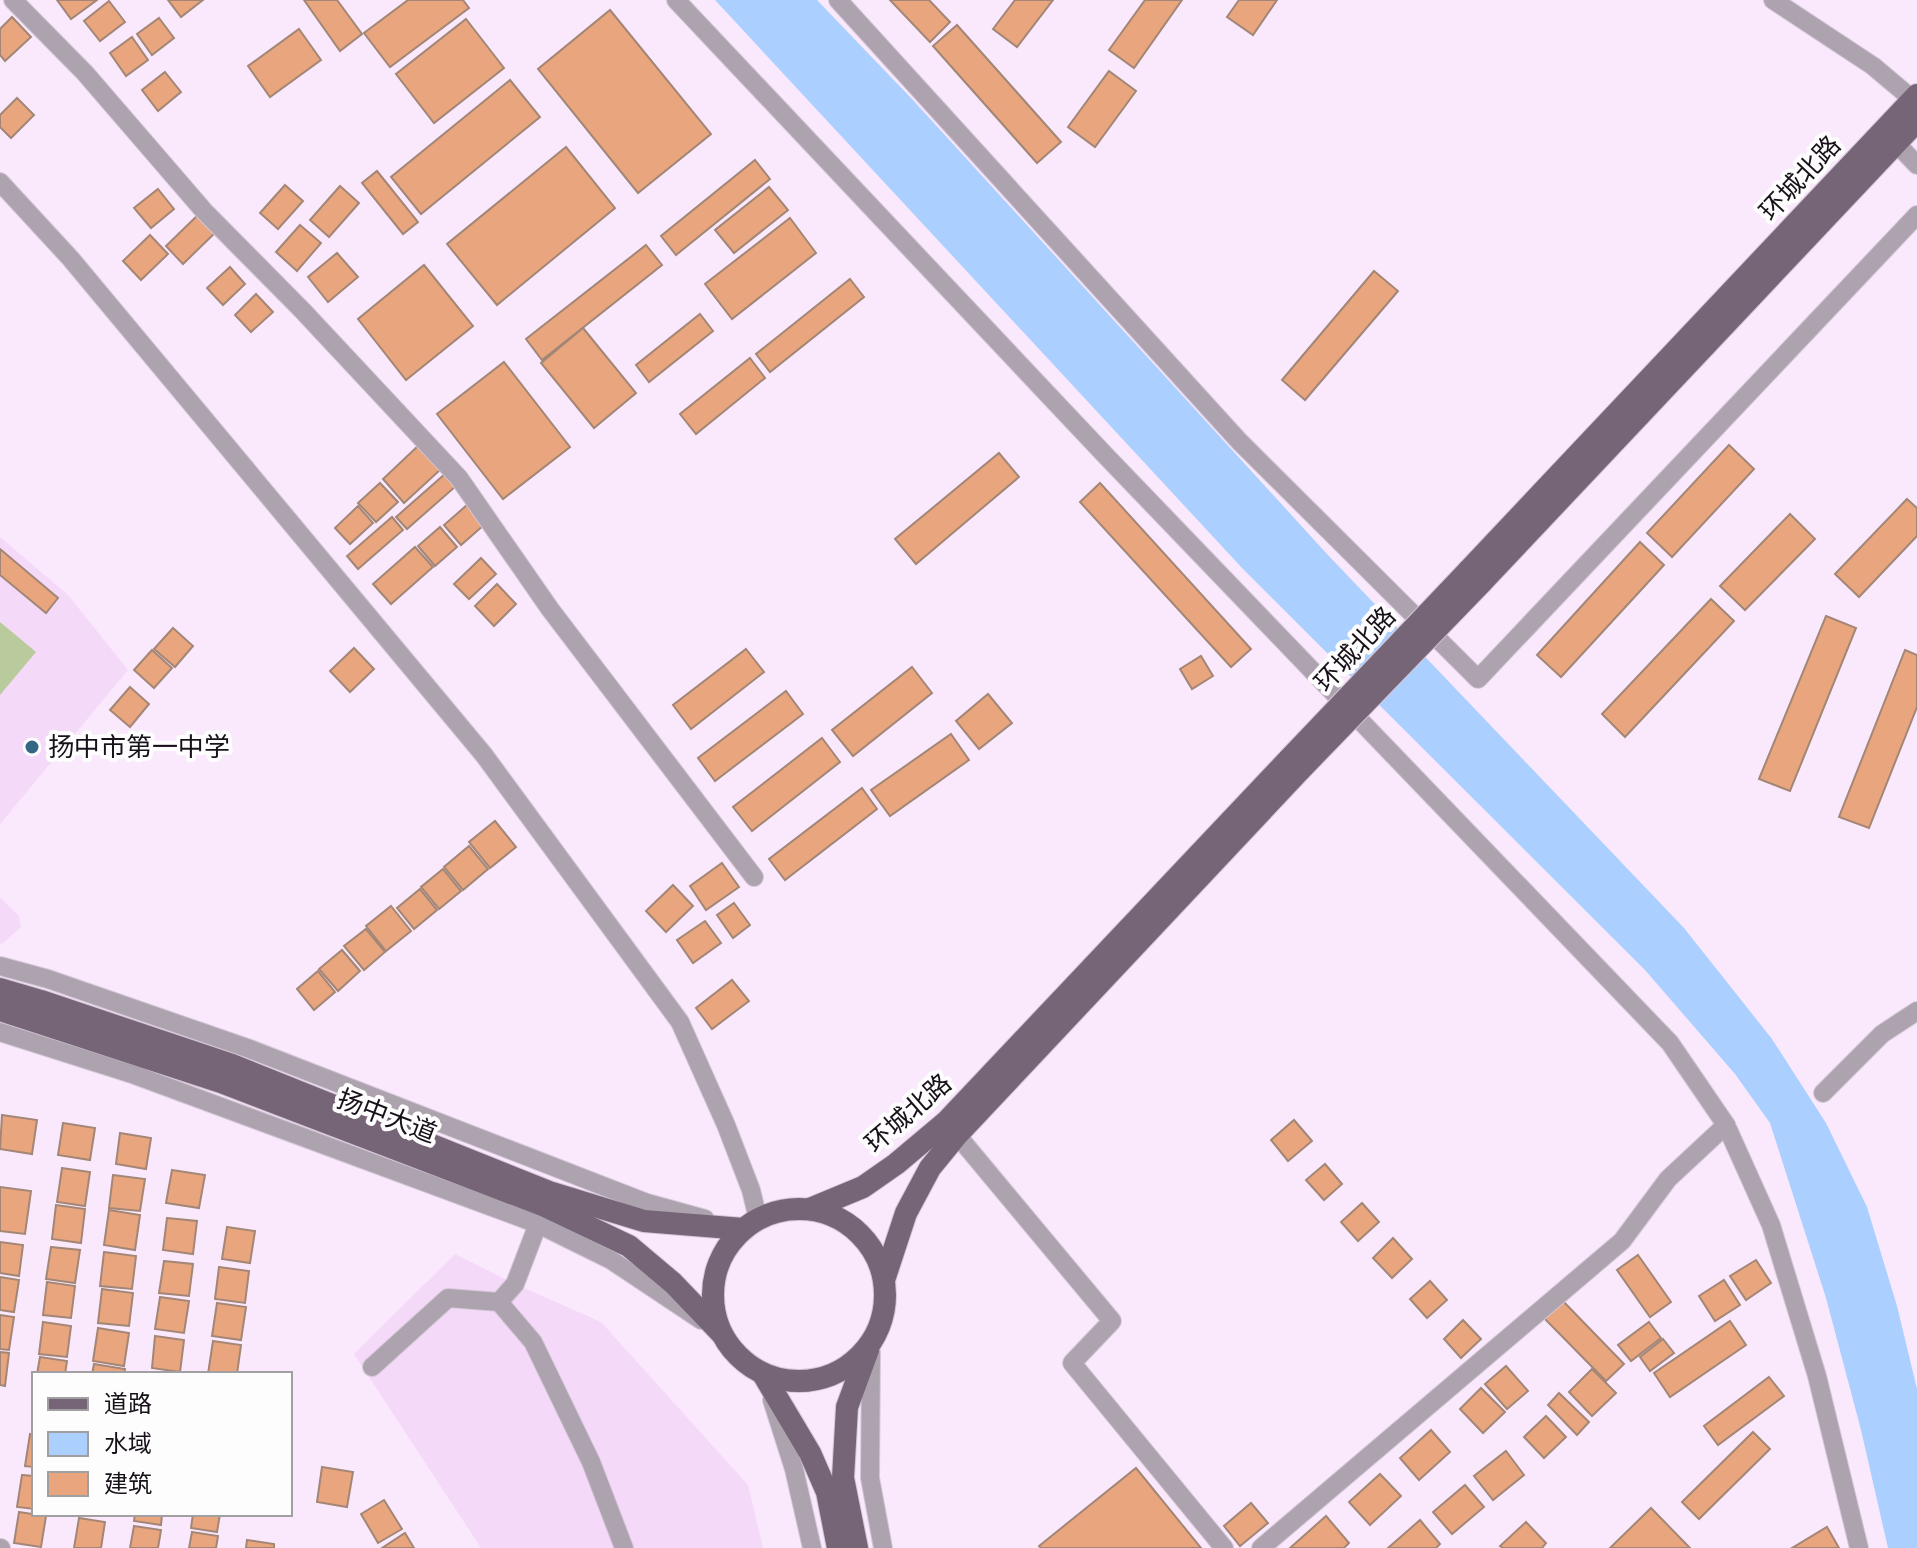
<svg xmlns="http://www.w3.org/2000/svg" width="1917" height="1548" font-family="'Public Sans','Noto Sans SC',sans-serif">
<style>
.built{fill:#f4d9f9}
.green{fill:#b9cb9c}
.water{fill:#abd0ff}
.building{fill:#e9a67e;stroke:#a38676;stroke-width:2}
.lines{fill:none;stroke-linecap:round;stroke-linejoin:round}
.minor-casing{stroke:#d6c6d9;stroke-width:20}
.major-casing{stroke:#d6c6d9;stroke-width:24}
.minor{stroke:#ada3ae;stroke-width:18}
.major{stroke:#766577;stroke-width:22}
.major-bridge-casing{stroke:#d6c6d9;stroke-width:24;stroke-linecap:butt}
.major-bridge{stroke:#766577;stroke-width:22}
.poi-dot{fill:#346784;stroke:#fdfdfd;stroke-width:3}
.labels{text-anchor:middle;stroke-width:8;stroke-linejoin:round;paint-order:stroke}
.street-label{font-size:26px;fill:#18111a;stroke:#fdfdfd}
.poi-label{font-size:26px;fill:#18111a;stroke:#fdfdfd;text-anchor:start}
</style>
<rect width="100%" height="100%" fill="#fae9fd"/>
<g class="built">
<path d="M0 537 68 595 128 670 0 824Z"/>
<path d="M0 897 19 916 21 927 2 944 0 943Z"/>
<path d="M455 1254 515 1284 601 1322 748 1485 763 1548H481L354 1354Z"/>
</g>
<path class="green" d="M0 622 36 652 0 695Z"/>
<path class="water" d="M715 0H817L912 99 1327 554 1684 928 1772 1039 1826 1123 1867 1207 1897 1306 1917 1389V1548H1888L1861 1430 1826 1298 1770 1123 1735 1074 1645 970 1243 569Z"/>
<g class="building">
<path d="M57 0H97L71 19Z"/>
<path d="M168 0H203L181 17Z"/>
<path d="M304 0H337L362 34 340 51Z"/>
<path d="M408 0H463L469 8 390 67 364 33Z"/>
<path d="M890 0H929L950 22 930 42Z"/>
<path d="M1015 0H1053L1017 47 993 29Z"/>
<path d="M1145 0H1182L1134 68 1109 50Z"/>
<path d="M1239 0H1277L1253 35 1227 17Z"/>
<path d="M109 1 125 22 100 41 84 21Z"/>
<path d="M610 10 711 134 638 193 538 69Z"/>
<path d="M12 17 31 37 5 61 0 55V29Z"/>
<path d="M159 18 174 38 152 55 137 34Z"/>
<path d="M466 19 504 68 434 123 396 74Z"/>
<path d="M957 25 1061 142 1037 163 933 46Z"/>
<path d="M299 29 321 60 270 97 248 66Z"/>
<path d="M132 37 148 60 126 76 110 53Z"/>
<path d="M1109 71 1136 91 1095 147 1068 127Z"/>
<path d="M165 72 181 92 158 111 142 90Z"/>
<path d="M510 80 540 117 421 214 391 177Z"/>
<path d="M17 98 34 115 11 138 0 127V115Z"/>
<path d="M566 147 615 208 497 305 447 244Z"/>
<path d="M755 160 770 179 676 255 661 236Z"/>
<path d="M377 171 418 222 403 234 362 183Z"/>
<path d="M285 185 303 201 278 229 260 213Z"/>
<path d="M340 186 359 203 329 237 310 220Z"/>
<path d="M769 187 788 210 734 253 715 230Z"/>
<path d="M158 189 174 209 151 228 134 208Z"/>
<path d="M201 212 218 230 183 264 166 246Z"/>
<path d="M790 218 816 253 732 319 705 284Z"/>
<path d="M300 225 321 243 297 271 276 252Z"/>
<path d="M150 235 168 254 141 280 123 261Z"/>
<path d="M646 245 662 265 542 360 526 339Z"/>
<path d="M337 253 358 277 328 302 308 277Z"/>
<path d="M424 265 473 326 406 380 358 319Z"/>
<path d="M230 267 245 284 223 305 207 288Z"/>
<path d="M1374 271 1398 291 1305 400 1282 380Z"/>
<path d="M850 279 864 297 770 372 756 354Z"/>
<path d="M256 294 273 312 251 332 235 315Z"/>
<path d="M700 314 713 331 649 382 636 365Z"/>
<path d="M583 328 636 393 594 428 541 363Z"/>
<path d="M750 358 765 378 696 434 680 414Z"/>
<path d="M504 362 570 447 503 499 437 414Z"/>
<path d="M1729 445 1754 469 1672 557 1647 533Z"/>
<path d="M418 446 440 470 404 503 383 479Z"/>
<path d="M999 453 1019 477 916 564 895 539Z"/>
<path d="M445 474 456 486 407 529 396 517Z"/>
<path d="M380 483 398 502 376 522 358 503Z"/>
<path d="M1100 483 1251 649 1231 667 1080 502Z"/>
<path d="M1907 499 1917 508V536L1859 597 1835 574Z"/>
<path d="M467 505 484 525 461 545 444 525Z"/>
<path d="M358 506 373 523 350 544 335 528Z"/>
<path d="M1790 514 1815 539 1745 610 1720 586Z"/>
<path d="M392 517 403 530 358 569 347 556Z"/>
<path d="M440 527 457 547 435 566 418 546Z"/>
<path d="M1640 542 1664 565 1561 677 1537 655Z"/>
<path d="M415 547 433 567 391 604 373 584Z"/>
<path d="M0 549 58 598 46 613 0 575Z"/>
<path d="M481 558 496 574 469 599 454 584Z"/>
<path d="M497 584 516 604 494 626 475 606Z"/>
<path d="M1711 599 1734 621 1625 737 1602 714Z"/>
<path d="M1826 616 1856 628 1790 791 1759 779Z"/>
<path d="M173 628 193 646 175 667 154 649Z"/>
<path d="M354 648 374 669 350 692 330 671Z"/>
<path d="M746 649 764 672 691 729 673 705Z"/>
<path d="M152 650 172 668 154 688 134 670Z"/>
<path d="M1905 650 1917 655V707L1869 828 1839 817Z"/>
<path d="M1201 656 1213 676 1192 689 1180 669Z"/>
<path d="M912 667 932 693 853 756 832 730Z"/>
<path d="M130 687 149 704 130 727 110 710Z"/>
<path d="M786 691 803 714 715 781 698 758Z"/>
<path d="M988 694 1012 723 979 749 956 721Z"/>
<path d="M951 734 969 760 890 816 871 790Z"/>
<path d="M822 738 840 762 752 831 733 807Z"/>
<path d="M862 788 877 809 785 880 769 859Z"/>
<path d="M495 821 516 847 490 868 469 842Z"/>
<path d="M469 846 488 869 463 890 444 867Z"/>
<path d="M722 863 739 887 706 910 690 886Z"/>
<path d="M443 869 461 891 439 909 421 887Z"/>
<path d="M673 885 693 906 666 932 646 911Z"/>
<path d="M420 889 437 910 414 929 397 908Z"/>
<path d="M734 903 750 925 733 938 717 915Z"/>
<path d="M391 906 411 931 386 951 366 926Z"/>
<path d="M705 921 721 943 693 963 677 940Z"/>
<path d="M366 929 385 952 364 970 344 946Z"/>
<path d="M342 950 360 971 338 991 319 969Z"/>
<path d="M318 971 335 992 314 1010 297 989Z"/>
<path d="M732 980 749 1001 712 1029 696 1008Z"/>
<path d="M2 1115 37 1120 32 1154 0 1149Z"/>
<path d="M1294 1120 1312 1141 1288 1161 1271 1140Z"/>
<path d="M63 1123 95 1128 90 1160 58 1155Z"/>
<path d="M120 1133 151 1138 146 1169 116 1164Z"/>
<path d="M1325 1164 1342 1184 1324 1200 1306 1180Z"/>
<path d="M62 1168 90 1172 85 1206 57 1202Z"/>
<path d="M172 1170 205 1175 199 1208 166 1203Z"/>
<path d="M113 1175 145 1179 140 1211 109 1208Z"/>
<path d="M0 1187 31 1191 25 1234 0 1231Z"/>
<path d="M1362 1203 1379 1222 1358 1241 1341 1222Z"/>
<path d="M56 1205 85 1209 81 1243 52 1239Z"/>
<path d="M109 1210 140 1215 135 1250 104 1245Z"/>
<path d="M167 1218 197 1221 193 1254 163 1250Z"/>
<path d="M227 1227 255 1231 250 1263 222 1259Z"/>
<path d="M1393 1238 1412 1259 1392 1278 1373 1258Z"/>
<path d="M0 1242 23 1245 19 1276 0 1273Z"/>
<path d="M51 1247 80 1250 75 1283 46 1279Z"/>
<path d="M104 1252 136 1256 132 1289 100 1286Z"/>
<path d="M1638 1255 1671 1302 1650 1317 1617 1270Z"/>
<path d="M1756 1260 1771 1283 1746 1300 1730 1276Z"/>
<path d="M164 1261 193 1264 189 1296 159 1293Z"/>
<path d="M219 1267 249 1271 245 1303 215 1299Z"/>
<path d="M0 1277 19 1280 14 1312 0 1310Z"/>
<path d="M1724 1280 1740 1305 1715 1321 1699 1296Z"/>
<path d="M1430 1281 1447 1300 1427 1318 1410 1299Z"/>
<path d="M47 1282 75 1286 71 1318 43 1315Z"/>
<path d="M102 1289 133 1293 129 1326 98 1323Z"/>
<path d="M160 1297 189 1301 184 1333 155 1329Z"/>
<path d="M1560 1298 1624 1364 1606 1381 1542 1316Z"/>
<path d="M217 1303 246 1307 241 1340 212 1336Z"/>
<path d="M0 1315 14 1317 9 1350 0 1349Z"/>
<path d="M1463 1320 1481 1339 1461 1358 1444 1339Z"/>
<path d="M1730 1321 1746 1345 1670 1397 1654 1373Z"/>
<path d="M43 1322 71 1326 67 1357 39 1354Z"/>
<path d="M1649 1322 1661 1338 1631 1361 1618 1345Z"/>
<path d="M98 1328 129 1333 124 1366 93 1361Z"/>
<path d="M155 1336 184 1340 180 1372 152 1368Z"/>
<path d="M1663 1339 1674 1353 1650 1371 1640 1357Z"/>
<path d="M213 1341 241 1345 237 1374H208Z"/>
<path d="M0 1352 9 1353 5 1386 0 1385Z"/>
<path d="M40 1357 67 1361 65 1374H37Z"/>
<path d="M94 1364 125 1369 124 1374H92Z"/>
<path d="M1506 1366 1528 1391 1507 1409 1485 1384Z"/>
<path d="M1592 1369 1616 1393 1592 1416 1569 1392Z"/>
<path d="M1769 1377 1784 1396 1718 1445 1704 1426Z"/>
<path d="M1481 1388 1505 1412 1483 1433 1460 1409Z"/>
<path d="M1559 1393 1589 1422 1577 1435 1548 1405Z"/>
<path d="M1546 1416 1566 1437 1544 1458 1524 1437Z"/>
<path d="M1431 1430 1450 1452 1419 1480 1400 1458Z"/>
<path d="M1753 1432 1770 1449 1699 1519 1682 1502Z"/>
<path d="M30 1434 34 1435V1467L25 1466Z"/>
<path d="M1506 1451 1524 1475 1493 1500 1474 1476Z"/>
<path d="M322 1467 353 1472 347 1507 317 1502Z"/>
<path d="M1136 1468 1201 1548H1041L1039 1546Z"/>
<path d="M1380 1474 1401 1496 1370 1525 1349 1502Z"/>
<path d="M22 1475 34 1476V1509L17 1507Z"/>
<path d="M1465 1485 1484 1507 1452 1534 1433 1512Z"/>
<path d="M384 1500 402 1529 378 1543 361 1514Z"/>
<path d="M1251 1503 1268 1523 1240 1546 1224 1526Z"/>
<path d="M1651 1508 1690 1548H1610Z"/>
<path d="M19 1512 46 1516 41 1547 14 1543Z"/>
<path d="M135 1514H162L161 1525 134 1521Z"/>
<path d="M193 1514H220L217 1532 191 1528Z"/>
<path d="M1326 1516 1349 1543 1344 1548H1290Z"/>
<path d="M79 1518 105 1522 101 1548H74Z"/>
<path d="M1420 1520 1440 1544 1436 1548H1388Z"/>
<path d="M1526 1522 1546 1543 1542 1548H1503L1500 1546Z"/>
<path d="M134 1526 161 1530 158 1548H130Z"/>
<path d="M1827 1527 1839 1548H1792Z"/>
<path d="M192 1532 218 1536 216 1548H189Z"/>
<path d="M405 1533 414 1548H382Z"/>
<path d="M247 1540 274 1544V1548H246Z"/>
</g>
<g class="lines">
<g class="minor-casing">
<g id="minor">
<path d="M13 0 85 73 204 211 302 310 459 478 550 609 754 877"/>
<path d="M676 0 1106 456 1670 1043 1726 1125 1771 1225 1817 1376 1859 1548"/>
<path d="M838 0 1239 441 1478 679 1917 215"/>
<path d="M1773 0 1873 66 1917 103"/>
<path d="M1896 143 1917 165"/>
<path d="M0 182 71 259 484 755 680 1022 726 1125 751 1190 758 1219"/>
<path d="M0 966 48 979 250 1049 647 1203 705 1219"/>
<path d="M0 1032 135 1075 538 1224 611 1260 701 1320"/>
<path d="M1823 1093 1882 1034 1917 1011"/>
<path d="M957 1135 1112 1321 1072 1363 1224 1548"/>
<path d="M499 1302 515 1284 541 1216"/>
<path d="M871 1352 870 1478 883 1548"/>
<path d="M372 1367 448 1298 499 1302 533 1342 591 1462 624 1548"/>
<path d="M772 1400 794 1469 812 1548"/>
<path d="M0 1548H1"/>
<path d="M1261 1548 1622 1241 1668 1179 1726 1125"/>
</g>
</g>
<g class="major-casing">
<g id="major">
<path d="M1468 571 1917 95"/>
<path d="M1482 582 1917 121"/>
<path d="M0 989 41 1001 232 1065 549 1192 644 1221 743 1229"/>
<path d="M0 1010 221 1082 545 1206 629 1246 673 1283 721 1333"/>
<circle cx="799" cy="1295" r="86"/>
<path d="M810 1209 863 1187 896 1164 946 1122 1290 758"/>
<path d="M884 1280 906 1213 930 1168 957 1135 1301 769"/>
<path d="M763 1374 810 1453 827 1492 838 1548"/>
<path d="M857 1548 843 1478 847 1407 868 1350"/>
</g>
</g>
<use href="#minor" class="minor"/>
<use href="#major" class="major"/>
<g class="major-bridge-casing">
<g id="major-bridge">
<path d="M1290 758 1468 571"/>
<path d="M1301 769 1482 582"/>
</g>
</g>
<use href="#major-bridge" class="major-bridge"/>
</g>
<circle class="poi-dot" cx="32" cy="747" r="8"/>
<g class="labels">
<g class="street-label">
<text transform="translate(1800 178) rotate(-47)" y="9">环城北路</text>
<text transform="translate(1355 649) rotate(-47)" y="9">环城北路</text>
<text transform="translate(908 1113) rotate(-41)" y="9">环城北路</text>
<text transform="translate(387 1116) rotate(21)" y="9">扬中大道</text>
</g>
<g class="poi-label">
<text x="48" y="756">扬中市第一中学</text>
</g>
</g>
<rect x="32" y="1372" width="260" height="144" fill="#fdfdfd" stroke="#a19fa2" stroke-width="2"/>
<rect x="48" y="1398" width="40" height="12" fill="#766577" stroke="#a19fa2" stroke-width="2"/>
<text x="104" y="1412" font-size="24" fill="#18111a">道路</text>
<rect x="48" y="1432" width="40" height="24" fill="#abd0ff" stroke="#a19fa2" stroke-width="2"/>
<text x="104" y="1452" font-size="24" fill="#18111a">水域</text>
<rect x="48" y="1472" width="40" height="24" fill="#e9a67e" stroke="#a19fa2" stroke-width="2"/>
<text x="104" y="1492" font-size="24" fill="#18111a">建筑</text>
</svg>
